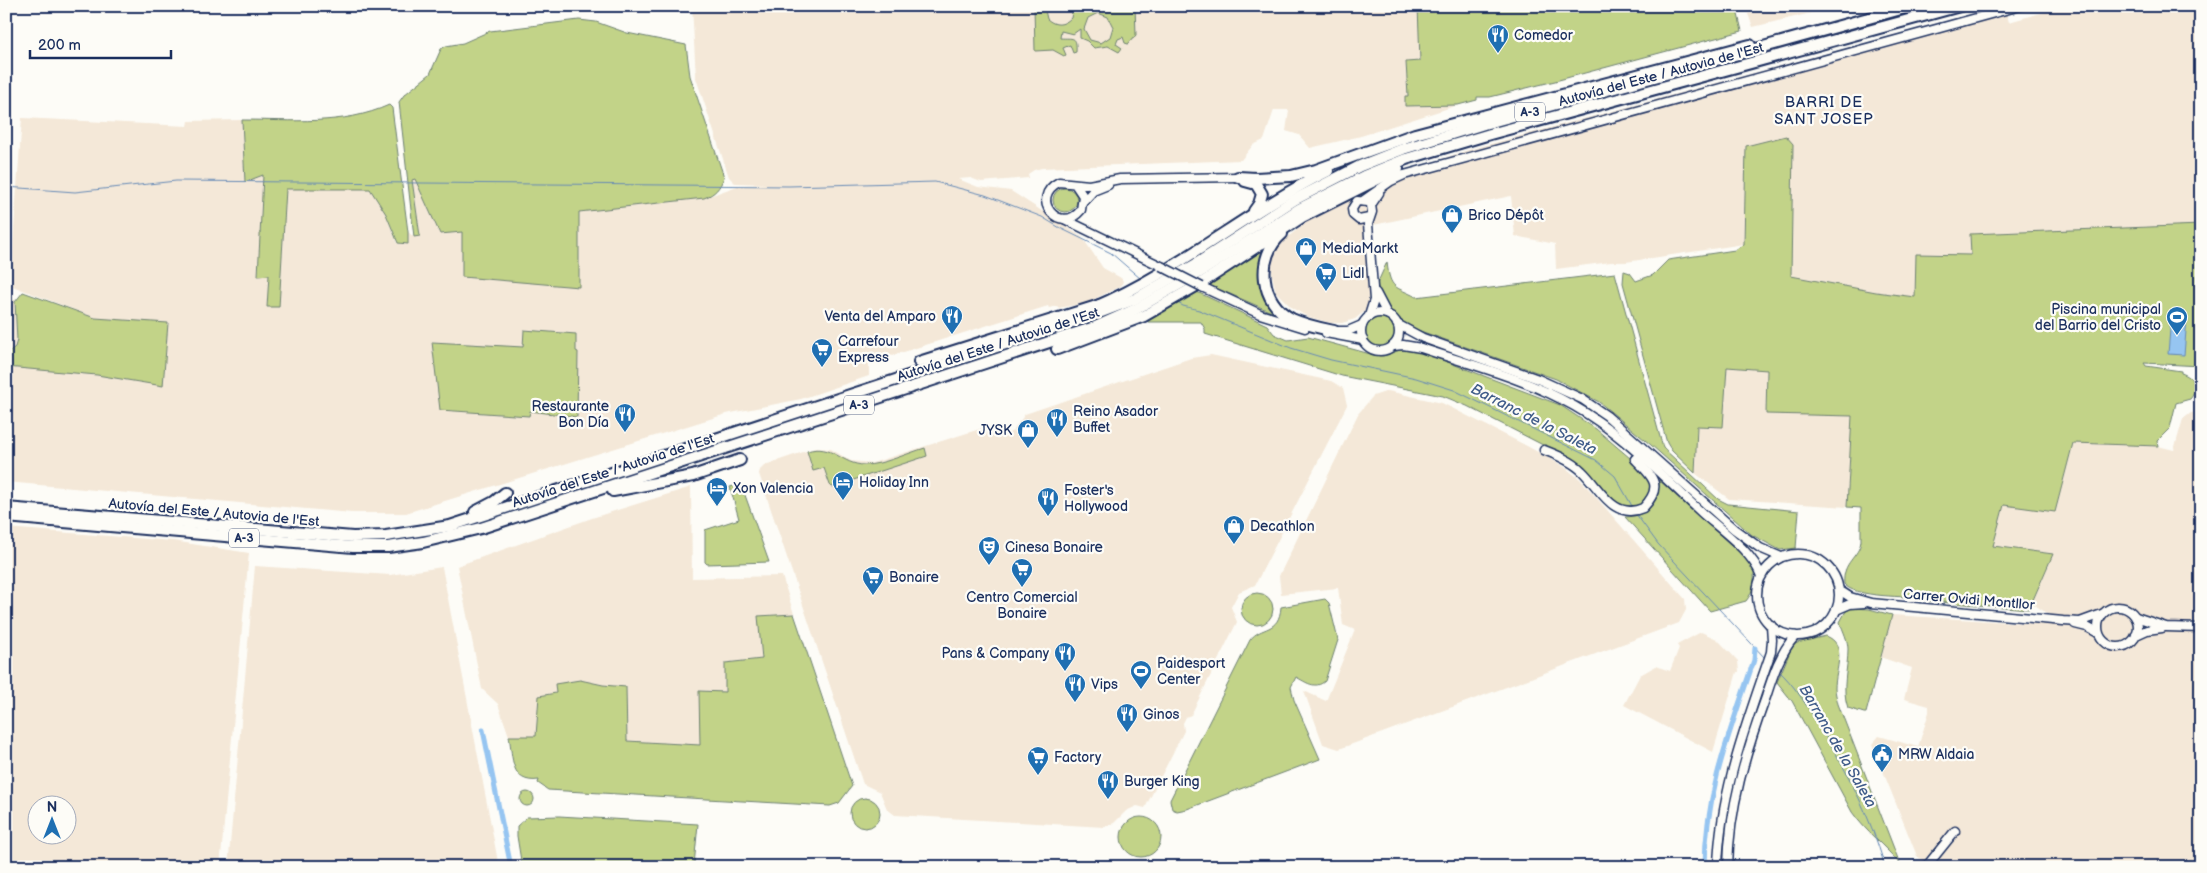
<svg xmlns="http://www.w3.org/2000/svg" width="2207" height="873" font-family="'Balsamiq Sans',sans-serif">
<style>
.built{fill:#f4e8d8;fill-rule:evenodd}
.green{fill:#c2d388;stroke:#6e8173;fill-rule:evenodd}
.water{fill:#96c5f1;stroke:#6589b6}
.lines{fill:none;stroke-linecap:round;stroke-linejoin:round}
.stream{stroke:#6589b6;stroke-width:1}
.canal{stroke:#96c5f1;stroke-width:5}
.secondary-casing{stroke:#1b2f5e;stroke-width:11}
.highway-casing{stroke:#1b2f5e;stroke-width:14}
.secondary{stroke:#fdfcf7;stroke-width:8}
.highway{stroke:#fdfcf7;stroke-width:10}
.secondary-bridge-casing{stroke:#1b2f5e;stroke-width:11;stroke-linecap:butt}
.secondary-bridge{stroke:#fdfcf7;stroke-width:8}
.labels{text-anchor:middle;stroke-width:4.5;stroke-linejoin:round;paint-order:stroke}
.shield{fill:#fdfcf7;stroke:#5f6c8c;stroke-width:1}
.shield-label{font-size:12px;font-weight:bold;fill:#1b2f5e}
.poi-label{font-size:14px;fill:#1b2f5e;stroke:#fdfcf7;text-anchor:start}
.street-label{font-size:14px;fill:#1b2f5e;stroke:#fdfcf7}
.neighbourhood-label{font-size:15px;letter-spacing:1px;fill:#1b2f5e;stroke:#fdfcf7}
.water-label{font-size:15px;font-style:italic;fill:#405c8a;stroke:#fdfcf7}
</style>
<rect width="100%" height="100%" fill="#fdfcf7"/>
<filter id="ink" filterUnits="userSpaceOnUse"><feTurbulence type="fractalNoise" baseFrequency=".02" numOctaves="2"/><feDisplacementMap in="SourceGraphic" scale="10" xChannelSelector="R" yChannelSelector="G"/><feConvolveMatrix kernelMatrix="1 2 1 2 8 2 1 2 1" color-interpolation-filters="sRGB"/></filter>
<g filter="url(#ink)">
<g class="built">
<path d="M692 6H1418L1420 61 1406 62 1408 96 1406 106 1458 105 1361 136 1310 148 1299 135 1286 131 1289 110H1274L1264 140 1253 145 1241 160 1042 168 1034 170 1028 174 1029 178 981 182 971 178 958 179 978 187 1011 191 1082 237 1103 268 1121 278 1123 281 1121 286 1086 303 1059 308 1057 306 1049 308 1048 306 869 363V376L801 399 726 414 406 513H352L6 482V367L97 375 163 386 168 324 95 318 10 285 22 118 188 126 189 121 242 120 245 182 263 175 258 275 269 274 279 307 286 189H370L386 214 397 243 408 244V232L414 237 420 236 412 180 415 179 440 234 462 232 578 287 579 212 704 198 740 185 768 184 735 183 729 177 696 78ZM524 330 529 416 441 410 432 342 523 347Z"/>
<path d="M1745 6H1827L1823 10 1753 27Z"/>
<path d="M2004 6 2009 22 2066 6H2201V225L1971 234V255L1915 297 1876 292 1791 276 1793 144 1746 146 1744 244 1626 262H1611L1556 269 1555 244 1515 236 1511 196 1364 227 1370 307 1355 319 1342 323H1331L1308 317 1292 308 1276 292 1272 275V255L1277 246 1315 215 1386 178 1468 150Z"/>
<path d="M6 294 16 301 15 302 17 340 15 347 6 354Z"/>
<path d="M1211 355 1331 381 1343 388 1347 405 1255 585 1239 592 1231 607 1237 622 1191 715 1186 717 1183 723 1184 731 1145 808 1137 806 1126 811 1114 823 1104 827 895 815 887 809 880 792 863 784 759 474 760 470 765 465 815 448 831 449 851 461 872 463 983 428 1004 435 1013 431 1025 414 1191 358Z"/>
<path d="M1727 367 1767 369 1766 414 1852 416 1847 507 1729 499 1695 473 1697 426 1723 427Z"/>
<path d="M1388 391 1442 403 1527 446 1563 466 1580 479 1685 599 1686 610 1679 623 1339 749 1323 744 1304 691 1326 701 1355 630 1343 625 1338 588 1281 594 1279 576 1358 414 1373 396Z"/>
<path d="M2201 411V867H1932L1917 856 1872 744 1879 736 1918 747 1929 712V706L1904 699 1912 668 1880 657 1892 615 2058 625 2055 619 2032 603 2053 554 1993 546 2004 504 2055 512 2073 443 2158 446 2174 450 2183 419 2191 413Z"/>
<path d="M691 487 692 578 782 576 794 614 759 616 762 659 725 663V692L700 745 627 741 626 687 594 684H556L557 693 537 736H509L498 704 482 689 457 566 592 518Z"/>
<path d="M6 528 173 541 249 553 220 867H6ZM38 806H68V836H38Z"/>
<path d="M255 566 390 575 442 567 499 867H228Z"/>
<path d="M1701 632 1717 639 1738 661 1739 672H1737L1713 752 1624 705 1640 675 1656 666 1670 671 1679 648 1677 645Z"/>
</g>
<g class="green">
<path d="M1034 6H1044L1047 19C1055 26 1063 26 1071 18L1073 6 1087 8 1135 6 1136 35 1128 44 1125 43 1123 37 1118 39 1116 44 1122 48 1119 52 1108 46 1094 48 1087 41 1080 38V29L1073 34 1061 31 1060 38C1073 39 1077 35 1076 52L1073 53 1070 45 1063 48 1066 55 1064 56 1053 50 1035 51ZM1098 13 1108 17 1113 27 1110 37 1101 43 1090 40 1084 29 1088 18Z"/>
<path d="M1418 6H1736L1742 31 1555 81 1490 97H1477V100L1458 105 1405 106V96H1408L1406 62 1420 61Z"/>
<path d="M579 20 596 22 627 33 686 45 690 76 724 177C720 188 715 194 704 198L579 212V287L462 277V232L440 234 415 179 412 180 420 236 414 237 399 102 404 95 430 74 441 49 446 46 463 43 490 31Z"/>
<path d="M389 105 392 108 408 232V244L398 243 386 214 370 189H286L279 307H267L269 275 258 276 263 175 245 182 242 120C291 120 343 126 389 105Z"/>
<path d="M1786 136 1793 144 1791 276 1876 292 1915 297 1916 254 1971 255 1970 234 2201 225V366L2144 363 2146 366 2181 371V373C2194 377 2200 388 2190 399L2176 403 2170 428 2157 441 2158 446 2073 443 2055 512 2004 505 1993 546 2053 554 2029 609 1927 601 1926 598C1907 596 1855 598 1844 584 1842 561 1859 558 1861 541V508L1847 507 1852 416 1766 414 1767 370 1727 367 1723 427 1697 426 1695 473 1672 451 1667 443 1623 283 1624 271 1630 273 1636 281 1653 275 1668 260 1735 250 1744 244 1746 146Z"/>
<circle cx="1065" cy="200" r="12"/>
<path d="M1270 242 1261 271 1283 317 1207 284Z"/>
<path d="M1387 262C1390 291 1396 286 1416 297L1615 273 1663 448 1718 499 1728 504 1799 511 1796 548 1780 550 1752 535 1651 445 1599 402 1556 379 1409 327 1387 308 1380 296 1377 284Z"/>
<path d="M23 292 95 318 168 323 163 386 97 375 6 367V354L15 347 17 340 15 302Z"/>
<path d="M1197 292 1267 325 1274 334 1288 340 1308 337 1374 355 1383 356 1400 350H1416L1560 405 1596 429 1644 470 1651 481V494L1639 507 1630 509 1612 501 1576 462 1467 406 1443 396 1342 376 1205 334V329L1201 322H1148L1146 319Z"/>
<circle cx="1380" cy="332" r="16"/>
<path d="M524 330 576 334V351L578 352 577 417 530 411 529 416 440 410 432 342 523 347Z"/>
<path d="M925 448 927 456 832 487 830 485 824 468 813 471 807 451C833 443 841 465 865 465 882 465 908 453 925 448Z"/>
<path d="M1659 480 1751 563C1757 574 1754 592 1746 601L1710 611 1625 517C1649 516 1659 503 1659 480Z"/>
<path d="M741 484 769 562 707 564 705 562V530L739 519 730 487Z"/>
<circle cx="1257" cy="609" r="16"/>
<path d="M1325 599 1329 603 1338 640 1325 681C1315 690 1306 682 1296 677L1291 687 1294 700 1320 759 1187 809 1177 811 1172 809 1170 800 1250 640C1261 625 1279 634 1281 607Z"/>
<path d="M1852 608 1869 609 1892 615 1866 713H1864L1848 708C1841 688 1848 670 1848 649 1848 640 1843 631 1840 622L1846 611Z"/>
<path d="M794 614 852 786 839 803 830 806 548 790 538 783 539 780C510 784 513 757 509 736H536L539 696 556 693 555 684 580 680 603 685 626 687 627 741 700 745 699 691 725 692V663L762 659 758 616Z"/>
<path d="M1826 636C1848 644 1835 670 1835 688 1835 693 1837 699 1838 704L1900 864C1885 846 1866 832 1852 812L1792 701 1777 682 1792 647 1797 643Z"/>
<circle cx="527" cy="799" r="7"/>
<circle cx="865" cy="813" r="15"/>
<path d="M559 816 698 824 694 865 633 860 631 867H522L517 836V826L527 817Z"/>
<circle cx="1141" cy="837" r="20"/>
</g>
<path class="water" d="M2171 317 2187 319 2184 355 2168 354Z"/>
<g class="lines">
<g class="stream">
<path d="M6 187 75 192 176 181 789 186 935 182 985 195 1042 217 1060 228 1111 253 1141 279"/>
<path d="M1176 302 1183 306 1199 310 1291 348 1331 360 1416 378 1454 390 1596 460 1615 476 1632 506"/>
<path d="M1636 514 1658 544 1765 658"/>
<path d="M1779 671C1793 684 1804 701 1814 717 1843 763 1870 814 1885 867"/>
</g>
<g class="canal">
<path d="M483 730 511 867"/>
<path d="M1705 867C1705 792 1731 729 1754 660L1755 648"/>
</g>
<g class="secondary-casing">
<g id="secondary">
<path d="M1075 184 1083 196 1081 210C1060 236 1028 198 1059 182L1089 185 1120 179 1238 177"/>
<path d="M1364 200 1391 181 1404 175 2020 6"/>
<path d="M1084 201 1093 191 1108 185"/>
<path d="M1368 202 1357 201 1352 209 1353 215 1359 220 1369 218"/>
<path d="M1064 219 1161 266"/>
<path d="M1202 287 1260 314 1305 328"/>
<path d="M1376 293 1387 314"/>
<circle cx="1380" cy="332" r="19"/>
<path d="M1369 316 1374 300 1368 224 1372 212 1371 205 1379 193"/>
<path d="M1397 324 1423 338 1538 379 1582 399 1607 416 1734 529 1760 548 1781 557"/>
<path d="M1329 331H1348L1362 325"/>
<path d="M1326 333 1363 340"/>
<path d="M1393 346 1403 345 1421 348C1472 365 1527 379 1574 406 1622 433 1662 476 1702 513 1721 530 1753 552 1761 576"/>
<path d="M1544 450C1557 455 1572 461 1582 471 1600 488 1613 521 1643 508 1664 486 1653 477 1635 459"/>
<circle cx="1798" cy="595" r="41"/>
<path d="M1839 590 1850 597 1871 603 2063 621 2080 622 2102 614"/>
<circle cx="2118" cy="627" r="20"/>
<path d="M1836 610 1850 604 1864 603"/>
<path d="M2136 617 2166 627 2201 628"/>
<path d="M2075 624 2087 627 2098 633"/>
<path d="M2136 635 2147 630 2162 628"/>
<path d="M1718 867C1720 791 1747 723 1771 652L1772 640 1771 625"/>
<path d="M1728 867C1729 807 1746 752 1766 697 1773 675 1780 653 1795 636"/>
<path d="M1926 867 1955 831"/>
</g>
</g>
<g class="highway-casing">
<g id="highway">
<path d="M1238 177 1256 178 1291 176 1316 170 1415 134 1750 45"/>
<path d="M1245 181 1256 184 1262 194 1259 204 1254 211"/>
<path d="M1282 234C1255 257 1260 303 1292 319 1305 325 1320 328 1334 331"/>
<path d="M1095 307C1179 271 1247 211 1328 171"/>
<path d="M1057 349 1144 316 1203 282 1302 217 1398 169"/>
<path d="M919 362 1100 305"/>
<path d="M613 491 693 476 740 460"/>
<path d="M6 508 353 537 386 536 450 526 1091 316 1135 299 1196 264 1294 200 1360 166 1403 149 1484 124 1912 6"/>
<path d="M475 512 494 502 505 493"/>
<path d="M6 517 353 547H388L423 542 481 528 1095 327 1138 308 1194 276 1299 209 1364 176 1406 159 1490 134 1960 6"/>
</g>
</g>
<use href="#secondary" class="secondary"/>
<use href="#highway" class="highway"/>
<g class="secondary-bridge-casing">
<path id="secondary-bridge" d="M1161 266 1202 287"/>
</g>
<use href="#secondary-bridge" class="secondary-bridge"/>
</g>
</g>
<defs>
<g id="restaurant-pin" transform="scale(1.125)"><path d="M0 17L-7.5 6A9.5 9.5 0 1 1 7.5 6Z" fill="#1f6fb2" stroke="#fdfcf7"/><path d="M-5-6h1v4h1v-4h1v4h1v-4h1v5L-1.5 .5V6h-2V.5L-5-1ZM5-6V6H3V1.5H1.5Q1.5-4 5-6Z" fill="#fff"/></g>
<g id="shop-pin" transform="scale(1.125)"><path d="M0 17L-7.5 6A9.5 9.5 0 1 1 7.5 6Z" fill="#1f6fb2" stroke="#fdfcf7"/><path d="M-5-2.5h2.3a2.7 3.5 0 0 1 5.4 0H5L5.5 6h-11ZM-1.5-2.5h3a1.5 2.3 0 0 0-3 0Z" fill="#fff"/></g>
<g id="supermarket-pin" transform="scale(1.125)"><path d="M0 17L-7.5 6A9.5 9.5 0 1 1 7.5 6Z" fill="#1f6fb2" stroke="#fdfcf7"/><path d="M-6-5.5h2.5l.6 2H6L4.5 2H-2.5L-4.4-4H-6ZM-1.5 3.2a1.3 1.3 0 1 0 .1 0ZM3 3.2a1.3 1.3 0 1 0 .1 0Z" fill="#fff"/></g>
<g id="stadium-pin" transform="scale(1.125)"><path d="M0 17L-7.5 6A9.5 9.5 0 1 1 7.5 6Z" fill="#1f6fb2" stroke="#fdfcf7"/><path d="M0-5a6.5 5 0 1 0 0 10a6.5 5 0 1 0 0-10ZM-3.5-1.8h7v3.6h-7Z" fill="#fff"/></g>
<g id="hotel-pin" transform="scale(1.125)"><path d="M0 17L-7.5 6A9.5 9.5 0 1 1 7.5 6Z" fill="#1f6fb2" stroke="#fdfcf7"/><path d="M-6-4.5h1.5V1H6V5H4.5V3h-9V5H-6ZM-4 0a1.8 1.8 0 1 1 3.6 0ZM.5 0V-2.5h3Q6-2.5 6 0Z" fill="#fff"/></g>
<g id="theatre-pin" transform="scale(1.125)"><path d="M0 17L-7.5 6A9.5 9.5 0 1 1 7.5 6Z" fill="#1f6fb2" stroke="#fdfcf7"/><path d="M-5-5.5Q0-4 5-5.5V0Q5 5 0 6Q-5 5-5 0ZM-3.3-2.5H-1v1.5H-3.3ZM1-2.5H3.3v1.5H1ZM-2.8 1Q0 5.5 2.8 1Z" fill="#fff"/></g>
<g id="civic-pin" transform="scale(1.125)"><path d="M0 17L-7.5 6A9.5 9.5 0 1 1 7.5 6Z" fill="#1f6fb2" stroke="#fdfcf7"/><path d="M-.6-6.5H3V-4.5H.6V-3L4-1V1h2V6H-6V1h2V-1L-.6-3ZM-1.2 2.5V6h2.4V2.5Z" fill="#fff"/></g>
</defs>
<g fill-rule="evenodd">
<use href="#restaurant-pin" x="1498" y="35"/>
<use href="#shop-pin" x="1452" y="215"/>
<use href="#shop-pin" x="1306" y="248"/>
<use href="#supermarket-pin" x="1326" y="273"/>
<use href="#restaurant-pin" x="952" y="316"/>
<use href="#stadium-pin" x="2177" y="317"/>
<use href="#supermarket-pin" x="822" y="349"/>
<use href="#restaurant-pin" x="625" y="414"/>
<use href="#restaurant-pin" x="1057" y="419"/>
<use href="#shop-pin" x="1028" y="430"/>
<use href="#hotel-pin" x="843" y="482"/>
<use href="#hotel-pin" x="717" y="488"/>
<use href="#restaurant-pin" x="1048" y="498"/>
<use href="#shop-pin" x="1234" y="526"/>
<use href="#theatre-pin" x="989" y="547"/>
<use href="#supermarket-pin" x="1022" y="569"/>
<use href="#supermarket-pin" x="873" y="577"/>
<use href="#restaurant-pin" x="1065" y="653"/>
<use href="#stadium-pin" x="1141" y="671"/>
<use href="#restaurant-pin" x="1075" y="684"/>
<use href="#restaurant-pin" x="1127" y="714"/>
<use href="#civic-pin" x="1882" y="754"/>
<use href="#supermarket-pin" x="1038" y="757"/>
<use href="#restaurant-pin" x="1108" y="781"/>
</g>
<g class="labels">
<g class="shield">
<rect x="1515" y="102.5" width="30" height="19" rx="4"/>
<rect x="844" y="395.5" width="30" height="19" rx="4"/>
<rect x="229" y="528.5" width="30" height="19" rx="4"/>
</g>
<g class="shield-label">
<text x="1530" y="116">A-3</text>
<text x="859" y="409">A-3</text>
<text x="244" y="542">A-3</text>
</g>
<g class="poi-label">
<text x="1514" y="40">Comedor</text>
<text x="1468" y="220">Brico Dépôt</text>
<text x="1322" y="253">MediaMarkt</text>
<text x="1342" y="278">Lidl</text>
<text x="2161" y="314" text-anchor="end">Piscina municipal<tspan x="2161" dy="16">del Barrio del Cristo</tspan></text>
<text x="936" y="321" text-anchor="end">Venta del Amparo</text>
<text x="838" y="346">Carrefour<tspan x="838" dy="16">Express</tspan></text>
<text x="609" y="411" text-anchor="end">Restaurante<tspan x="609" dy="16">Bon Día</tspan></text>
<text x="1073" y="416">Reino Asador<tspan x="1073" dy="16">Buffet</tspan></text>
<text x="1012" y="435" text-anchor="end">JYSK</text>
<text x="859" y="487">Holiday Inn</text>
<text x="733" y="493">Xon Valencia</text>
<text x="1064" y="495">Foster's<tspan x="1064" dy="16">Hollywood</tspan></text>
<text x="1250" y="531">Decathlon</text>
<text x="1005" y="552">Cinesa Bonaire</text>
<text x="889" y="582">Bonaire</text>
<text x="1022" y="602" text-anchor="middle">Centro Comercial<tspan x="1022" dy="16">Bonaire</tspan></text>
<text x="1049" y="658" text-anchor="end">Pans &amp; Company</text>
<text x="1157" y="668">Paidesport<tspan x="1157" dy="16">Center</tspan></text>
<text x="1091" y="689">Vips</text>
<text x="1143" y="719">Ginos</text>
<text x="1898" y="759">MRW Aldaia</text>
<text x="1054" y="762">Factory</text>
<text x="1124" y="786">Burger King</text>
</g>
<g class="street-label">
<text transform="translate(1661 74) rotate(-15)" y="5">Autovía del Este / Autovia de l'Est</text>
<text transform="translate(998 344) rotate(-18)" y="5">Autovía del Este / Autovia de l'Est</text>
<text transform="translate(613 470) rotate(-18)" y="5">Autovía del Este / Autovia de l'Est</text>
<text transform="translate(214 512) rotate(5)" y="5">Autovía del Este / Autovia de l'Est</text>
<text transform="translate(1969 599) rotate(5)" y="5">Carrer Ovidi Montllor</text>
</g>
<g class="neighbourhood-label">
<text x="1824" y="107">BARRI DE<tspan x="1824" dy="17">SANT JOSEP</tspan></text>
</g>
<g class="water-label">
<text transform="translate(1534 419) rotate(27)" y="5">Barranc de la Saleta</text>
<text transform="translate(1838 746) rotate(60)" y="5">Barranc de la Saleta</text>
</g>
</g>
<rect width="2207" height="873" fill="none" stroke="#fdfcf7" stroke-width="25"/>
<rect x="12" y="12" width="2182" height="848" fill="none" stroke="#1b2f5e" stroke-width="2" filter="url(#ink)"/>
<g transform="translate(52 820)"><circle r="24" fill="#fdfcf7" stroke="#a3aaba"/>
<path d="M0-4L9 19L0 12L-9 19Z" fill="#1f6fb2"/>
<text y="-8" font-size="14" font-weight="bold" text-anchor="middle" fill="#1b2f5e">N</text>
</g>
<path d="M30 50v8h141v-8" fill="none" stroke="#1b2f5e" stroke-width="2.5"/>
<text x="38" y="50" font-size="15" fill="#1b2f5e" stroke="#fdfcf7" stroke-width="4" paint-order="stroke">200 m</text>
</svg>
